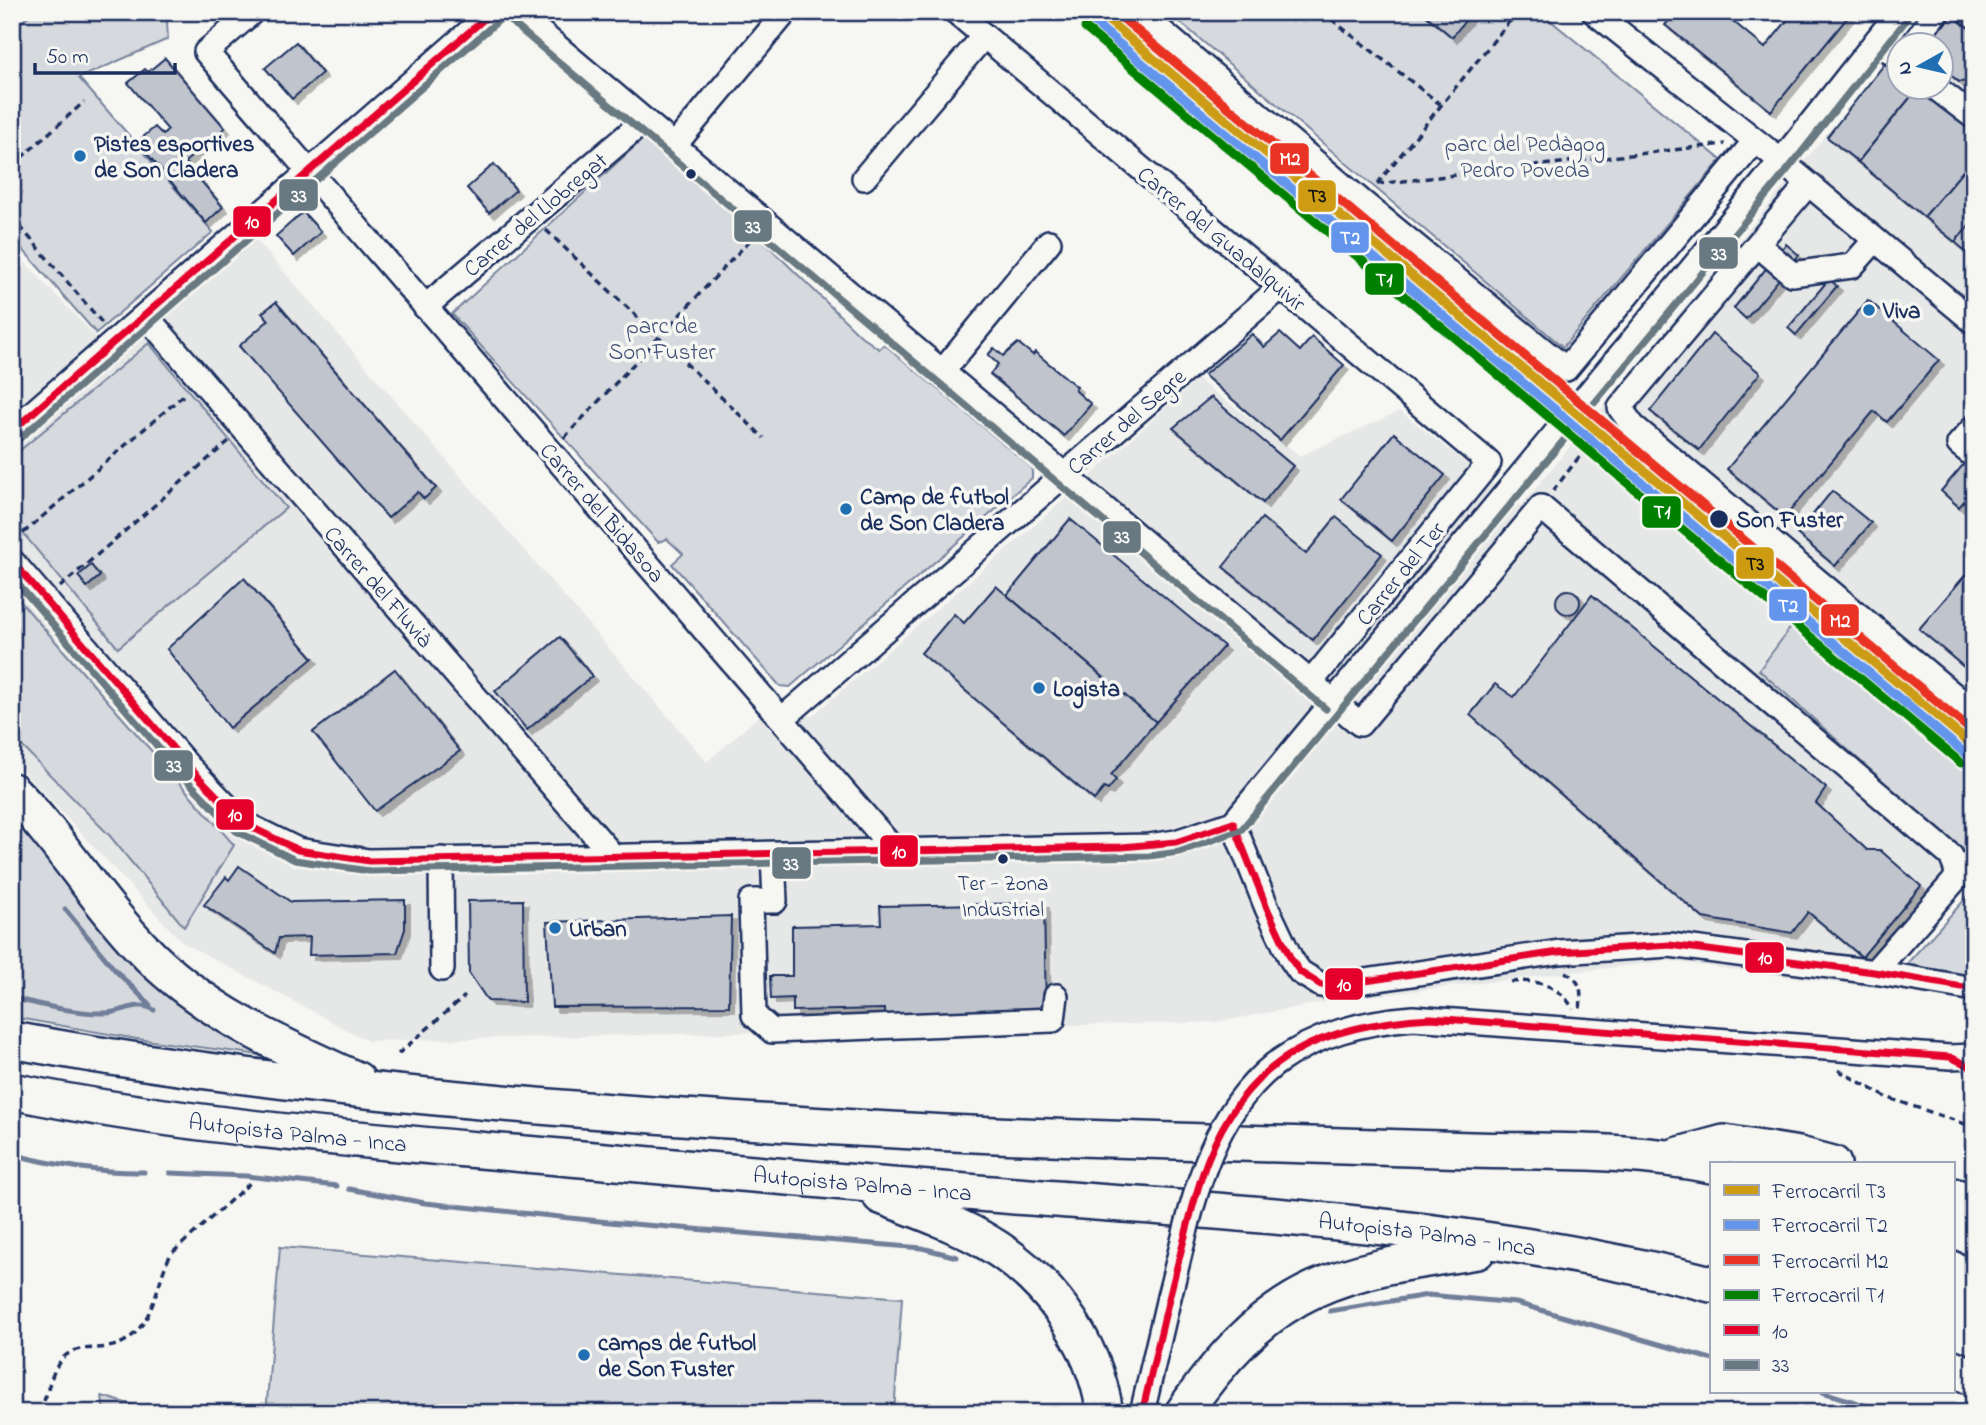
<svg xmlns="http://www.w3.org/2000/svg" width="1986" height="1425" font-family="'Indie Flower',sans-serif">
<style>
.built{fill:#e6e7e7}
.green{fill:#d6d9dd;stroke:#78849e;stroke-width:2}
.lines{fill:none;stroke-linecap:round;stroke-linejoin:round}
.stream{stroke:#717e99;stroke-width:5}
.building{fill:#c0c4cd;stroke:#1b2f5e;stroke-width:2;filter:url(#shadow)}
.minor-casing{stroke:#1b2f5e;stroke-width:28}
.highway-casing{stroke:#1b2f5e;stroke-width:40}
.path{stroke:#1b2f5e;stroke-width:3.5;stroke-dasharray:7 5;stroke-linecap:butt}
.minor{stroke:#f6f6f2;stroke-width:23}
.highway{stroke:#f6f6f2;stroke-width:35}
.minor-bridge-casing{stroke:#1b2f5e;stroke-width:28;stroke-linecap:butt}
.minor-bridge{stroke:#f6f6f2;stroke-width:23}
.bus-1-casing{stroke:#f6f6f2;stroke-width:12}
.bus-2-casing{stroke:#f6f6f2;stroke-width:12}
.bus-1{stroke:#e4002b;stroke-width:7}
.bus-2{stroke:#687981;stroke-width:7}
.rail-1-casing{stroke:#f6f6f2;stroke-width:14}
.rail-2-casing{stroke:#f6f6f2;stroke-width:14}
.rail-3-casing{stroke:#f6f6f2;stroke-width:14}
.rail-4-casing{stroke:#f6f6f2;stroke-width:14}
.rail-1{stroke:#cd9c13;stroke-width:9}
.rail-2{stroke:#6495ed;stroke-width:9}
.rail-3{stroke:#e93324;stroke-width:9}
.rail-4{stroke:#008000;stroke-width:9}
.poi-dot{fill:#1f6fb2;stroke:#f6f6f2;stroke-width:2.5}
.bus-dot{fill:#1b2f5e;stroke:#f6f6f2;stroke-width:2.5}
.labels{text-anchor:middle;stroke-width:7;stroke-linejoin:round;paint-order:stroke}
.bus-label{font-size:21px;fill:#1b2f5e;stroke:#f6f6f2}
.poi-label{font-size:23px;font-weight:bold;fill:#1b2f5e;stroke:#f6f6f2;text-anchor:start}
.park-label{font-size:23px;fill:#405177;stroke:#f6f6f2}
.street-label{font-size:23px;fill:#1b2f5e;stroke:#f6f6f2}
.stop-label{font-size:23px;font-weight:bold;fill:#1b2f5e;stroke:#f6f6f2;text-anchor:start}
.line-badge{stroke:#f6f6f2;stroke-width:2.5}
.badge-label{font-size:19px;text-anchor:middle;font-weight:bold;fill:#fff}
.pale-badge-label{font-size:19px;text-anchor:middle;font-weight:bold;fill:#111}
</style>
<defs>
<filter id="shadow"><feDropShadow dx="5" dy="5" stdDeviation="0" flood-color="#0004"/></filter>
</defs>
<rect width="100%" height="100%" fill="#f6f6f2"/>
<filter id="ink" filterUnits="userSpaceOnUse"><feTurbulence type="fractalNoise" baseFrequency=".0143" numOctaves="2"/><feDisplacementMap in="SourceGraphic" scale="14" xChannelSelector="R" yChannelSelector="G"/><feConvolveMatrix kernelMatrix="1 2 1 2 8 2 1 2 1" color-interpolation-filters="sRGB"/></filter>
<g filter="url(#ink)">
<path class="built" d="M1928 12H1974V877L1877 988 1667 961 1337 1000 1217 1022 368 1041 182 942 12 759V249L116 358 254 237 707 762 759 716H812L1063 501 1197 379 1300 456 1400 411 1521 506 1898 47V88H1940V46L1900 45Z"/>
<g class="green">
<path d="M33 12H177L167 21 168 39 79 78 213 232 96 333 12 237V30Z"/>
<path d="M1168 12H1540L1721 160 1563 347Z"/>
<path d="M644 138 756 234 861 336 879 349 884 344 1032 468V478L790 687 780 686 672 564 683 554 667 539 658 542 452 314Z"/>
<path d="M149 343 286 508 118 648 12 520V457Z"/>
<path d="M12 592 234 845 184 927 110 836 12 736Z"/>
<path d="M1800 615 1974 762V863L1759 670Z"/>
<path d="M12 813 275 1057 137 1039 12 1017Z"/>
<path d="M1974 889V979L1903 968Z"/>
<path d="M280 1247 902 1298 894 1413H266Z"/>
<path d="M102 1396 159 1413H104Z"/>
</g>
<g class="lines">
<g class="stream">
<path d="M65 909 115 970 150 1005"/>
<path d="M12 998C42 1005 76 1014 106 1013 124 1012 139 1000 154 1010"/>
<path d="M12 1154C52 1165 103 1173 144 1172"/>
<path d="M170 1173 246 1176 337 1186"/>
<path d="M349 1189 425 1203 609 1222 922 1248 957 1257"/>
<path d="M1330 1311 1428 1295 1516 1303 1711 1359"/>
<path d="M1823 1392 1889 1413"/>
</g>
</g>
<g class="building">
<path d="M1422 12H1472L1452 37Z"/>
<path d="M1676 12H1722L1765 48 1794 12H1852L1771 111 1665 25Z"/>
<path d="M1955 12H1974V77L1971 81 1959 82 1940 66V46H1925L1939 23 1943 26Z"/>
<path d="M296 42 322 73 292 99 265 68Z"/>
<path d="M165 58 225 128 185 162 223 207 206 223 137 142 155 127 163 135 168 130 128 83 145 69 148 72Z"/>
<path d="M1887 61 1898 70V88H1918L1858 162 1827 137Z"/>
<path d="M1918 88 1974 132V158L1924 217 1858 162Z"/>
<path d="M1974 158V220L1955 242 1924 217Z"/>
<path d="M494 164 516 190 489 213 467 188Z"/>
<path d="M303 212 321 232 294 256 276 236Z"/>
<path d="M1974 220V259L1955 242Z"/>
<path d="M1786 244 1799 255 1746 319 1734 308Z"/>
<path d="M1829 279 1837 286 1796 335 1788 328Z"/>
<path d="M1868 300 1939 360 1887 422 1874 411 1785 517 1727 469Z"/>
<path d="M276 302 436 488 424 499 418 492 388 518 239 346 269 320 262 313Z"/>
<path d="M1280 333 1300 351 1312 337 1344 365 1280 440 1204 375 1252 334 1264 347Z"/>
<path d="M1712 334 1760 373 1699 450 1650 411Z"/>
<path d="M1018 343 1033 355 1035 352 1077 387 1075 390 1091 404 1064 436 990 374 998 364 988 355 994 348 1003 356Z"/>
<path d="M1211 397 1293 466 1263 503 1173 428Z"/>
<path d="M1394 433 1445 475 1392 541 1341 499Z"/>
<path d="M1974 452V490L1959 507 1941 491Z"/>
<path d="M1832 491 1871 523 1835 566 1797 534Z"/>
<path d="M1336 517 1382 554 1313 640 1223 567 1262 518 1306 554Z"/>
<path d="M1070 519 1224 646 1156 722 1007 595Z"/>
<path d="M91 565 100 576 87 587 78 576Z"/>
<path d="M1974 565V654L1964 667 1919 629Z"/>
<path d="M244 578 313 658 229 728 167 649Z"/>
<path d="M996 586 1156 722 1111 775 1116 780 1108 790 1104 788 1094 800 921 653 954 614 964 623Z"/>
<circle cx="1568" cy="602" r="12"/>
<path d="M1592 595 1826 788 1816 803 1867 850H1880L1921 886 1862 957 1808 912 1792 933 1703 918 1470 715 1495 684 1514 697Z"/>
<path d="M560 637 592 676 527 730 495 691Z"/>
<path d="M395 669 460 751 375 811 313 732Z"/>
<path d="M239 866 291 902 405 900V929L397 953 309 955 310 937 279 938 275 953 204 905 226 877 229 880Z"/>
<path d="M523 900 524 1002 488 1001 469 973 468 901Z"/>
<path d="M1044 903 1046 1013 884 1016V1009L793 1011V998L771 999 770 976H792V926L881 924 880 906Z"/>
<path d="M731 916 729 1006 552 1007 547 922Z"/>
</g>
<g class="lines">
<g class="minor-casing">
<g id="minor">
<path d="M249 12 250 14 206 52 896 852"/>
<path d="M516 12 1360 724 1541 507 1951 856 1957 871 1955 880 1874 972"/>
<path d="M956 12 1489 463 1311 682"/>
<path d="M1139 12 1362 202 1566 369 1755 141"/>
<path d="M1594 12 1781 161 1974 322"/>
<path d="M1969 12 1974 16"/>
<path d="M1877 40 1898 58"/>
<path d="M1912 46 1936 12"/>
<path d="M1936 88 1974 117"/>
<path d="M674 146 784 14"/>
<path d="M864 178 984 36"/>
<path d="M1808 184 1620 408 1633 426 1974 712"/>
<path d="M1758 245 1792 274 1852 266 1875 240"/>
<path d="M425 307 644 121"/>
<path d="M146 316 613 856"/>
<path d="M942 372 1049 242"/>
<path d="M1974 427 1959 444 1974 456"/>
<path d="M12 431 492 12"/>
<path d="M12 561 189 767 243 823 298 850 369 861 1149 846 1176 842 1233 823 1781 161 1899 12"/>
<path d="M782 719 1280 288"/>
<path d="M1233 823 1267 908 1291 959 1300 972 1321 985 1332 986 1559 952 1670 945 1874 972 1974 989"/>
<path d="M773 854 775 901H751L754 1015 772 1031 1053 1020 1056 996"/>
<path d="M441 859 442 969"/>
<path d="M1275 1064C1317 1034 1362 1022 1413 1018L1950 1057 1974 1056"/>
<path d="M1142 1413 1169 1297"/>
</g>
</g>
<g class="highway-casing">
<g id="highway">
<path d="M12 791C60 839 94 898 141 947 200 1010 279 1045 357 1080"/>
<path d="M12 1040C229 1080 448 1100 667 1116 804 1125 941 1134 1078 1138 1210 1141 1341 1146 1472 1150 1552 1152 1632 1149 1711 1165"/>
<path id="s1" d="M12 1091C181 1126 353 1139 524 1154 701 1169 878 1186 1056 1199 1275 1215 1498 1230 1711 1284"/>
<path d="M1676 1156 1724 1143 1799 1155 1833 1164"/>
<path d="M881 1196C915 1209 949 1221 980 1238 1045 1274 1094 1339 1105 1413"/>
<path d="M1953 1196 1974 1202"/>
<path d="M1953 1229 1974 1238"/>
<path d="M1953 1368 1974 1378"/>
<path d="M1183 1413C1217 1363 1258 1315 1315 1289 1365 1266 1423 1260 1477 1251"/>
</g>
</g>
<g class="path">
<path d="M1322 12 1440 104"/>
<path d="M12 166 84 102"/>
<path d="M1377 184 1725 144"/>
<path d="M1377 184 1517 12"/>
<path d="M12 217 104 325"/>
<path d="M546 230 764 438"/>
<path d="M564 438 753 237"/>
<path d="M1553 491 1589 444 1579 436"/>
<path d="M14 541 186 393"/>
<path d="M60 587 229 441"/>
<path d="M1565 972C1582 981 1582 991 1580 1009"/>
<path d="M1511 982C1536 979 1560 985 1573 1009"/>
<path d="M398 1054 465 996"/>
<path d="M1838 1070 1886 1097 1974 1127"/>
<path d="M44 1401C49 1387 53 1366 65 1356 85 1340 111 1358 135 1333 157 1311 157 1279 171 1254L251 1182"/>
</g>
<use href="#minor" class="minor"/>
<use href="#highway" class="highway"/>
<g class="minor-bridge-casing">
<path id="minor-bridge" d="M1169 1297C1191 1214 1204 1120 1275 1064"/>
</g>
<use href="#minor-bridge" class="minor-bridge"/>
<g class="bus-1-casing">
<g id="bus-1">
<path d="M12 431 492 12"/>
<path d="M12 561 189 767 243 823 298 850 369 861 1122 847 1176 842 1233 823"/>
<path d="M1233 823 1267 908 1291 959 1300 972 1321 985 1332 986 1559 952 1670 945 1874 972 1974 989"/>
<path d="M1142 1413C1156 1354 1169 1295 1185 1236 1192 1210 1198 1184 1208 1159 1249 1055 1325 1024 1431 1018L1950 1057 1974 1068"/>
</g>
</g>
<g class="bus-2-casing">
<g id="bus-2">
<path d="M509 20 1326 709"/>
<path d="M19 439 499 20"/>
<path d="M12 577 181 774 236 831 295 860 369 871 1149 856 1179 852 1241 830 1789 168 1907 19"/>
</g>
</g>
<use href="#bus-1" class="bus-1"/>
<use href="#bus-2" class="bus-2"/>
<g class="rail-1-casing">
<path id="rail-1" d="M1098 12 1974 747"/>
</g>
<g class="rail-2-casing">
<path id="rail-2" d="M1091 20 1967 755"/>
</g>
<g class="rail-3-casing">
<path id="rail-3" d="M1115 12 1974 733"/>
</g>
<g class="rail-4-casing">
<path id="rail-4" d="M1085 28 1961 763"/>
</g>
<use href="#rail-1" class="rail-1"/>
<use href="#rail-2" class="rail-2"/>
<use href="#rail-3" class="rail-3"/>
<use href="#rail-4" class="rail-4"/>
</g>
</g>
<g class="poi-dot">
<circle cx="80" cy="156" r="7"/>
<circle cx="1869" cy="310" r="7"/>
<circle cx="846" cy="509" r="7"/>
<circle cx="1039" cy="688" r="7"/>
<circle cx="555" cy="928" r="7"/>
<circle cx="584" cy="1355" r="7"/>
</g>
<g class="bus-dot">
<circle cx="691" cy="174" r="6"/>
<circle cx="1719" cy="519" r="10"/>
<circle cx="1003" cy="859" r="6"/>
</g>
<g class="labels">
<g class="bus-label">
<text x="1003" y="890">Ter - Zona<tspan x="1003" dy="26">Industrial</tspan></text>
</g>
<g class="poi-label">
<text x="94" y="151">Pistes esportives<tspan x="94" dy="26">de Son Cladera</tspan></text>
<text x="1883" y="318">Viva</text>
<text x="860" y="504">Camp de futbol<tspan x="860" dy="26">de Son Cladera</tspan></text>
<text x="1053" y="696">Logista</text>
<text x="569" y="936">Urban</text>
<text x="598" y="1350">camps de futbol<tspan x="598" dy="26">de Son Fuster</tspan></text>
</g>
<g class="park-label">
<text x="1525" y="151">parc del Pedàgog<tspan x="1525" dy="26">Pedro Poveda</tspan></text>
<text x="662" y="333">parc de<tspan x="662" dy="26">Son Fuster</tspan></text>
</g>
<g class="street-label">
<text transform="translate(535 214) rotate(-40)" y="8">Carrer del Llobregat</text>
<text transform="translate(1222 238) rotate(40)" y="8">Carrer del Guadalquivir</text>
<text transform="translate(1126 421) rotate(-41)" y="8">Carrer del Segre</text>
<text transform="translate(603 512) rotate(49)" y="8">Carrer del Bidasoa</text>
<text transform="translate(1400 573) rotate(-51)" y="8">Carrer del Ter</text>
<text transform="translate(379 586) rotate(49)" y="8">Carrer del Fluvià</text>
<text dy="8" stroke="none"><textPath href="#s1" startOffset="289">Autopista Palma - Inca</textPath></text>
<text dy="8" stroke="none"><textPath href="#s1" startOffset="856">Autopista Palma - Inca</textPath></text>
<text dy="8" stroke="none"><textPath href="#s1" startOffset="1423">Autopista Palma - Inca</textPath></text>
</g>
<g class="stop-label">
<text x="1736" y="527">Son Fuster</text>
</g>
</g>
<g class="line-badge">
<rect x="1269" y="142" width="41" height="33" rx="7" fill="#e93324"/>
<rect x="278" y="178" width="41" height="34" rx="7" fill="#687981"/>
<rect x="1297" y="179" width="40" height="34" rx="7" fill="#cd9c13"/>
<rect x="232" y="205" width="40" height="33" rx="7" fill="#e4002b"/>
<rect x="733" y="209" width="40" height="34" rx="7" fill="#687981"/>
<rect x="1330" y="221" width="40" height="33" rx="7" fill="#6495ed"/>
<rect x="1698" y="236" width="41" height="34" rx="7" fill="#687981"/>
<rect x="1364" y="262" width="41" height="34" rx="7" fill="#008000"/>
<rect x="1641" y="495" width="41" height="34" rx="7" fill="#008000"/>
<rect x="1102" y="520" width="40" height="34" rx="7" fill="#687981"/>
<rect x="1735" y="546" width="40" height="34" rx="7" fill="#cd9c13"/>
<rect x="1768" y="588" width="40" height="34" rx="7" fill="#6495ed"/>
<rect x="1820" y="603" width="40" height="34" rx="7" fill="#e93324"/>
<rect x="153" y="749" width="41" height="33" rx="7" fill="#687981"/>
<rect x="215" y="798" width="40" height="33" rx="7" fill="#e4002b"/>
<rect x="879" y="834" width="40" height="34" rx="7" fill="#e4002b"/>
<rect x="771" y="846" width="41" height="34" rx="7" fill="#687981"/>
<rect x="1744" y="941" width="41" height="33" rx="7" fill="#e4002b"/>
<rect x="1324" y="967" width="40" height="34" rx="7" fill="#e4002b"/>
</g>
<g class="badge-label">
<text x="1290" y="165">M2</text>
<text x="299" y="202">33</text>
<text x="252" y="228">10</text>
<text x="753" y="233">33</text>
<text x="1350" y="244">T2</text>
<text x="1719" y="260">33</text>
<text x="1384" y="286">T1</text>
<text x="1662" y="518">T1</text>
<text x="1122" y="543">33</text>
<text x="1788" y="612">T2</text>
<text x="1840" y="627">M2</text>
<text x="174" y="772">33</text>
<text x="235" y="821">10</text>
<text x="899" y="858">10</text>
<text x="791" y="870">33</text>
<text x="1765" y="964">10</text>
<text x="1344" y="991">10</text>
</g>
<g class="pale-badge-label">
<text x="1317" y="202">T3</text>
<text x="1755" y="570">T3</text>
</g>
<rect width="1986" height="1425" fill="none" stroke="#f6f6f2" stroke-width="42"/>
<rect x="21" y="21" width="1944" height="1383" fill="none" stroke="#1b2f5e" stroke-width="2.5" filter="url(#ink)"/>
<rect x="1710" y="1162" width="245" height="231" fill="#f6f6f2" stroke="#9ea6b7" stroke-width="2"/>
<rect x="1724" y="1185" width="35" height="10" fill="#cd9c13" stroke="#9ea6b7" stroke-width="2"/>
<text x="1772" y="1198" font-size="21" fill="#1b2f5e">Ferrocarril T3</text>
<rect x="1724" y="1220" width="35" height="10" fill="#6495ed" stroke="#9ea6b7" stroke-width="2"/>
<text x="1772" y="1232" font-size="21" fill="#1b2f5e">Ferrocarril T2</text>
<rect x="1724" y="1255" width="35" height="10" fill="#e93324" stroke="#9ea6b7" stroke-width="2"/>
<text x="1772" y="1268" font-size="21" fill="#1b2f5e">Ferrocarril M2</text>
<rect x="1724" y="1290" width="35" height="10" fill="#008000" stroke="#9ea6b7" stroke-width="2"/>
<text x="1772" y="1302" font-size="21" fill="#1b2f5e">Ferrocarril T1</text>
<rect x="1724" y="1325" width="35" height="10" fill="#e4002b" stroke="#9ea6b7" stroke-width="2"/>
<text x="1772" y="1338" font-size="21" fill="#1b2f5e">10</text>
<rect x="1724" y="1360" width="35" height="10" fill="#687981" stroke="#9ea6b7" stroke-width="2"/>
<text x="1772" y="1372" font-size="21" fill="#1b2f5e">33</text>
<g transform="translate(1920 66) rotate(262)"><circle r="33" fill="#f6f6f2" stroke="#9ea6b7" stroke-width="2"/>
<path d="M0-5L12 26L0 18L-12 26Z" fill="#1f6fb2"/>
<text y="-10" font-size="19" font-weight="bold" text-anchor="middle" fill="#1b2f5e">N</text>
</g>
<path d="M35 63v10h140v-10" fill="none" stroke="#1b2f5e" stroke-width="3.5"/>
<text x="46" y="63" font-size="21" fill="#1b2f5e" stroke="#f6f6f2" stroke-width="5" paint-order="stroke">50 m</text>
</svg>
